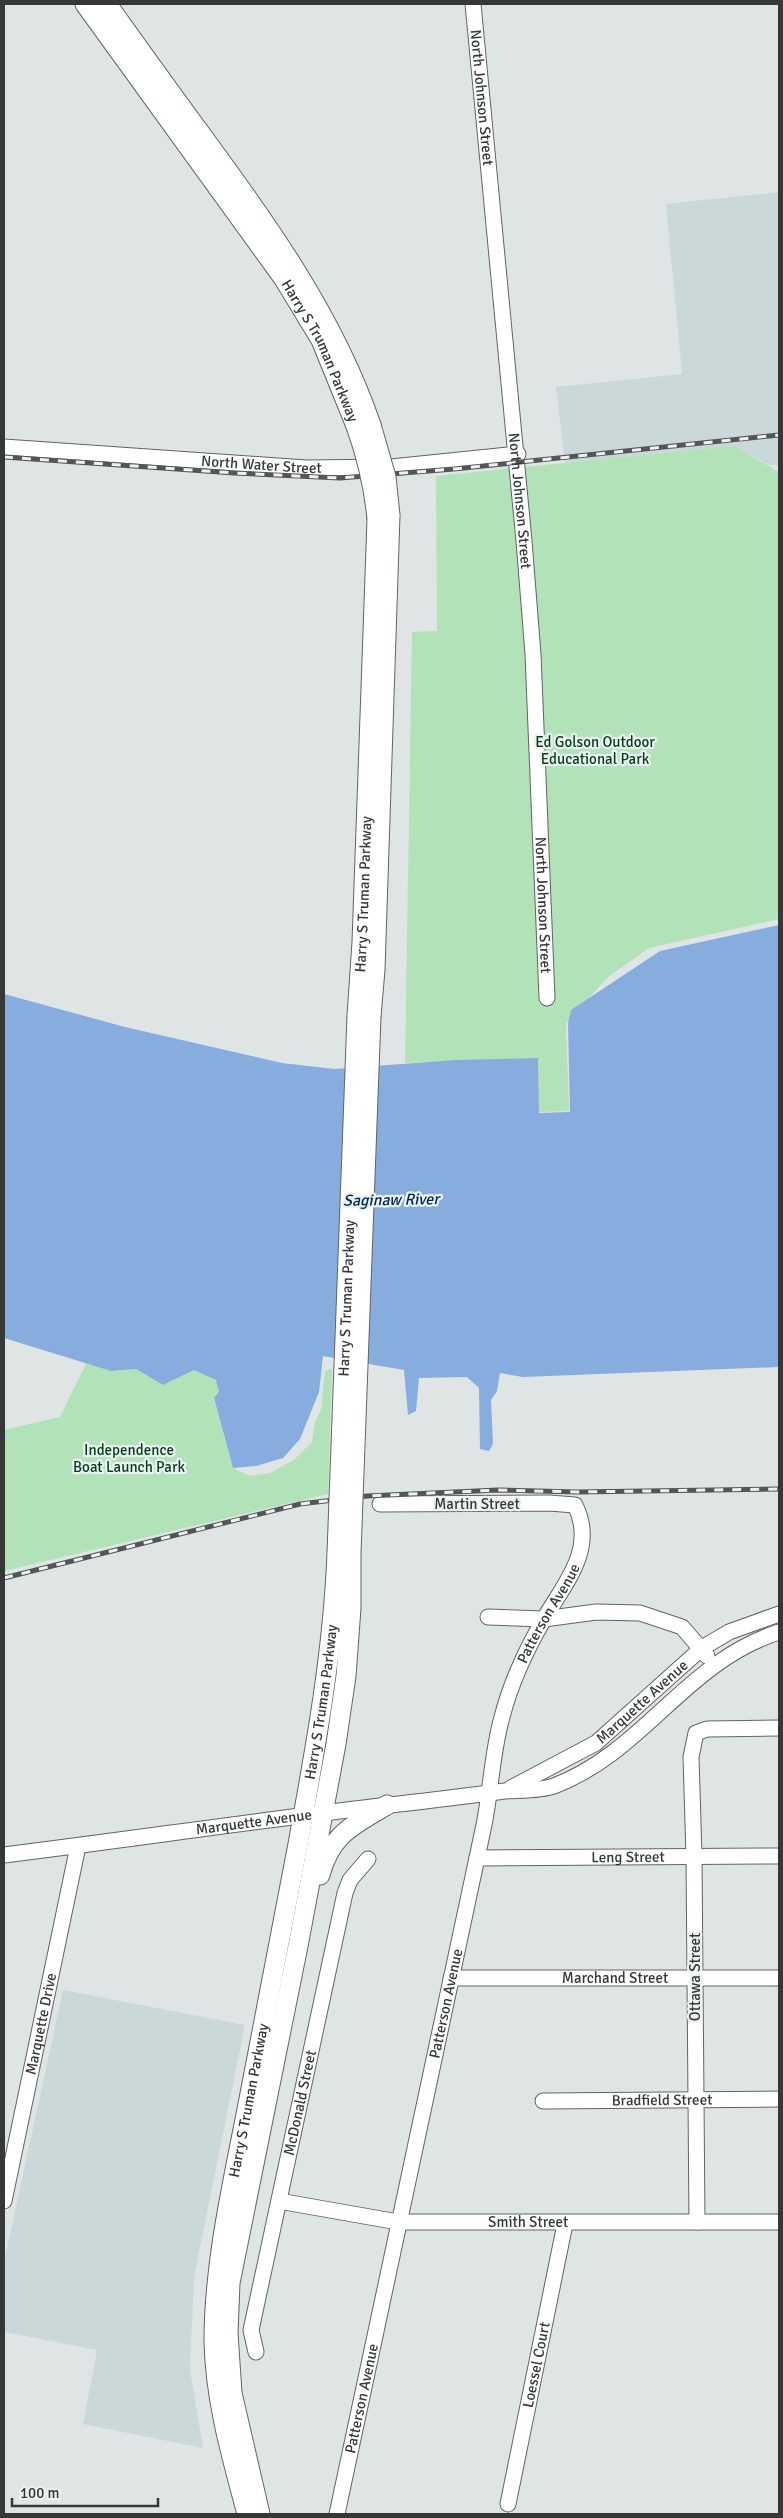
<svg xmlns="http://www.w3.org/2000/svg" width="783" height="2518" font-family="Signika,sans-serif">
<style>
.built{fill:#cbd8d9}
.green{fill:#b1e2b8}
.water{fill:#86adde}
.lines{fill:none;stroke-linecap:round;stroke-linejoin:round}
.minor-casing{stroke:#606465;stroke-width:17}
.major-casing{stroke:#606465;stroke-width:21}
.minor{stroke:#fff;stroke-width:15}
.major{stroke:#fff;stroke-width:19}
.rail-casing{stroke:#545656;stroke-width:5}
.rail{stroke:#ecf2f2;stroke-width:3;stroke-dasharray:9;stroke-linecap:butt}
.major-bridge-casing{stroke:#606465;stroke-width:21;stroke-linecap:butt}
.major-bridge{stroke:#fff;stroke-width:19}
.labels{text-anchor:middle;stroke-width:4.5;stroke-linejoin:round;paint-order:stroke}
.street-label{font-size:15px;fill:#363838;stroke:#ecf2f2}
.park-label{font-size:15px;fill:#023f16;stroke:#ecf2f2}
.water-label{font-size:16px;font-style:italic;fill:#002854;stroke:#ecf2f2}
</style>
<rect width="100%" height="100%" fill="#dfe5e5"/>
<g class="built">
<path d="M779 192V465H769L735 446 565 463 556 387 682 374 666 204Z"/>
<path d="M63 1990 245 2025 194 2277 190 2370 203 2448 83 2424 97 2350 4 2332V2262Z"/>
</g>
<g class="green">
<path d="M735 446 779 472V919L649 948 608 977 566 1024 569 1111 539 1112 538 1058 405 1063 412 632 437 631 436 476Z"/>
<path d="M87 1362 111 1371 136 1369 163 1385 194 1370 216 1380 220 1392 214 1399 233 1468 249 1476 270 1473 294 1460 312 1442 315 1422 321 1410 325 1371 332 1369 328 1494 4 1571V1430L60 1417Z"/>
</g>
<path class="water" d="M779 925V1367L523 1377 500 1373 497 1391 491 1400 493 1444 489 1451 480 1449 479 1388 467 1377 419 1378 416 1411 408 1415 404 1370 323 1356 319 1392 300 1439 283 1458 256 1466 233 1468 214 1398 219 1392 216 1380 194 1370 163 1385 136 1369 111 1371 4 1338V994L125 1027 282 1063 334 1069 456 1060 538 1058 539 1113 570 1112 568 1024 571 1010 660 951Z"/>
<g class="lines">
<g class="minor-casing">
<g id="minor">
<path id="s1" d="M473 4 524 541 533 654 547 998"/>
<path id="s2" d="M4 447 306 468 391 467 518 454"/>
<path d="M488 1617 544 1619 596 1612 640 1613 682 1627 707 1656"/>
<path id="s3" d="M511 1788 596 1743 702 1648 729 1632 779 1614"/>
<path id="s4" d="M4 1855C132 1839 260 1820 389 1805 427 1801 466 1796 505 1791 520 1790 540 1791 554 1786 645 1751 685 1662 779 1632"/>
<path id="s5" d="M477 1858 779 1856"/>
<path id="s6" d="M451 1978H779"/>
<path id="s7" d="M543 2101 779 2099"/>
<path id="s8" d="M4 2201 78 1846"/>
<path id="s9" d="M279 2201 398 2222H779"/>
<path d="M697 2222 694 1856 691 1757 696 1733 707 1729 779 1728"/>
<path id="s10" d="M256 2352 251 2330 345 1893 350 1880 368 1859"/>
<path id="s11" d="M508 2504 565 2224"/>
<path id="s12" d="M337 2514 484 1825C491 1790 492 1752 502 1717 511 1682 526 1650 544 1619 564 1584 597 1549 575 1505L549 1503 380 1504"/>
</g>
</g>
<g class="major-casing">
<g id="major">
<path id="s13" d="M85 4 284 279 321 340 356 426"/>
<path d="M107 4C137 46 167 88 198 130 266 223 333 314 371 425"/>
<path id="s14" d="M357 1016 362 942 377 519"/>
<path d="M371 1016 375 970 390 515"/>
<path d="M320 1875C330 1835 353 1825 387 1805"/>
<path id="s15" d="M247 2514C232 2458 215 2400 214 2341 214 2260 234 2178 249 2099 265 2014 282 1929 298 1844 316 1745 333 1653 337 1553"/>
<path d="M260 2514 232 2393 228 2333 230 2283 298 1946 336 1744 346 1676 351 1608V1553"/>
</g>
</g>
<use href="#minor" class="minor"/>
<use href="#major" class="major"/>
<g class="rail-casing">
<g id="rail">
<path d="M4 457 234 473 340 478 454 469 779 435"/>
<path d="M4 1578 300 1504 367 1496 498 1490 577 1492 779 1489"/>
</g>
</g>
<use href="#rail" class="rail"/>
<g class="major-bridge-casing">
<g id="major-bridge">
<path d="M371 425 386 477 390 515"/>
<path d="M356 426C367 457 374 486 377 519"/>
<path id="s16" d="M337 1553 357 1016"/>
<path d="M351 1553 371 1016"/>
</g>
</g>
<use href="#major-bridge" class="major-bridge"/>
</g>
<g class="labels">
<g class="street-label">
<text dy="5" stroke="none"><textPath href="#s1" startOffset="94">North Johnson Street</textPath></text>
<text dy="5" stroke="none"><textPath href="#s13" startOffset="420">Harry S Truman Parkway</textPath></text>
<text dy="5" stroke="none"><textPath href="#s2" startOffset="258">North Water Street</textPath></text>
<text dy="5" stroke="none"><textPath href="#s1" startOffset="499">North Johnson Street</textPath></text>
<text dy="5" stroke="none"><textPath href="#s14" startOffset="122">Harry S Truman Parkway</textPath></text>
<text dy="5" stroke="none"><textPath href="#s1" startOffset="904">North Johnson Street</textPath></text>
<text dy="5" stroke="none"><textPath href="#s16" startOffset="255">Harry S Truman Parkway</textPath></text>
<text x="477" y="1509">Martin Street</text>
<text dy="5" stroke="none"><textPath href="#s12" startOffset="928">Patterson Avenue</textPath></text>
<text dy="5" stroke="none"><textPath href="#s3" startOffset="158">Marquette Avenue</textPath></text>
<text dy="5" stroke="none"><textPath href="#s15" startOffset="825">Harry S Truman Parkway</textPath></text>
<text dy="5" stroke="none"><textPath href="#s4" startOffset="252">Marquette Avenue</textPath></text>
<text dy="5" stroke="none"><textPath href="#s5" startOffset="151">Leng Street</textPath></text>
<text dy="5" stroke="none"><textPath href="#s6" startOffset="164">Marchand Street</textPath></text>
<text transform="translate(695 1977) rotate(-90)" y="5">Ottawa Street</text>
<text dy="5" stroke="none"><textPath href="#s12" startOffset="522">Patterson Avenue</textPath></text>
<text dy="5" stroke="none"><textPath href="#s8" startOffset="181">Marquette Drive</textPath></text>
<text dy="5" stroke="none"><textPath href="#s7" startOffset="119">Bradfield Street</textPath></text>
<text dy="5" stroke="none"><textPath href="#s15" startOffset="420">Harry S Truman Parkway</textPath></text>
<text dy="5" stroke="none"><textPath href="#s10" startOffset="255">McDonald Street</textPath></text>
<text dy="5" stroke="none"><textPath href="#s9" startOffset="251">Smith Street</textPath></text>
<text dy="5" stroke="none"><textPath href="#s11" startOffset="142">Loessel Court</textPath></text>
<text dy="5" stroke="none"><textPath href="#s12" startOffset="118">Patterson Avenue</textPath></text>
</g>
<g class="park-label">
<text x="595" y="747">Ed Golson Outdoor<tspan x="595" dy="17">Educational Park</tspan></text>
<text x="129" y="1455">Independence<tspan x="129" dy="17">Boat Launch Park</tspan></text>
</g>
<g class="water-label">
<text transform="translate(391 1199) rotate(-1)" y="6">Saginaw River</text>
</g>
</g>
<rect width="783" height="2518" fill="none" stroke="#363838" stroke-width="10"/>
<path d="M12 2498v8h146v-8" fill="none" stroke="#363838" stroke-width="2.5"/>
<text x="20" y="2498" font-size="15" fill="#363838" stroke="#ecf2f2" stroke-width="4" paint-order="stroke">100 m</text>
</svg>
